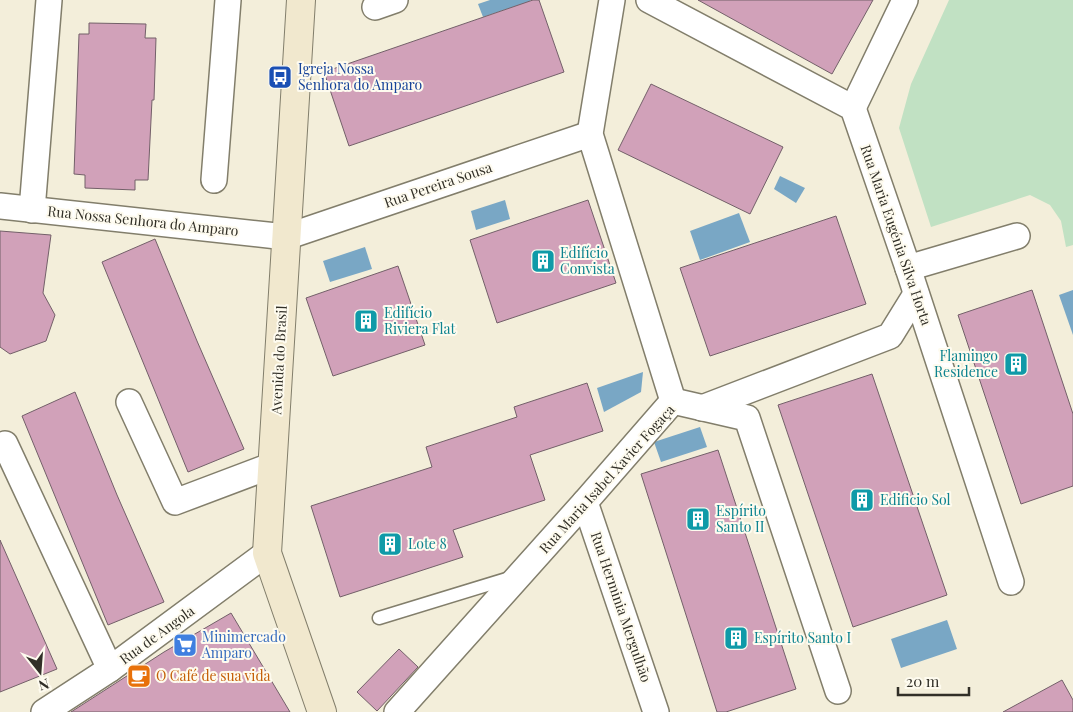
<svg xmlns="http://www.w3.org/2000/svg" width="1073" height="712" font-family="'Playfair Display',serif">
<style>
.green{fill:#c1e1c3}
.water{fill:#79a7c5}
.building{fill:#d1a1b9;stroke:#736069}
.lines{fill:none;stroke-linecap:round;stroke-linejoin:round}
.lane-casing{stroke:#827e6b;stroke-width:15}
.street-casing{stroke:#827e6b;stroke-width:28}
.secondary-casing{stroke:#827e6b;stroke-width:30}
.lane{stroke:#fff;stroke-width:12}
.street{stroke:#fff;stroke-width:25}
.secondary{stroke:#f1e8ce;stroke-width:28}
.labels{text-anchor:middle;stroke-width:4;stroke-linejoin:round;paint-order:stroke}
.transit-label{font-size:14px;fill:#164399;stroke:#fefbef;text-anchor:start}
.street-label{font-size:14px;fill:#312f27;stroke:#fefbef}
.culture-label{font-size:14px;fill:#0d838f;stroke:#fefbef;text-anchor:start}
.shop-label{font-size:14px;fill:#366cbe;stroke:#fefbef;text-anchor:start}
.food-label{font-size:14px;fill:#c56008;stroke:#fefbef;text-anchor:start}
</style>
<rect width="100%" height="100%" fill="#f3eeda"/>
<path class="green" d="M949 0H1073V245L1066 247 1061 221 1050 205 1030 195 931 227 899 128 911 84Z"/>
<g class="water">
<path d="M490 0H530L531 1 483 17 478 4Z"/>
<path d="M780 176 805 188 796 203 774 189Z"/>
<path d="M505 200 510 219 476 230 471 211Z"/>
<path d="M739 213 750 242 700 260 690 231Z"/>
<path d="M365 247 372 269 330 282 323 261Z"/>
<path d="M1073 290V335L1059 295Z"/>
<path d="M643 372 641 392 604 412 597 388Z"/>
<path d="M700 427 707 447 661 462 654 442Z"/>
<path d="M947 620 957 649 901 668 891 639Z"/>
</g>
<g class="building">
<path d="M533 0H539L564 72 349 146 324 72Z"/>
<path d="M698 0H873L832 74Z"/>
<path d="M89 23 146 24 145 38H156L154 100H152L148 180H135V190L85 188V175L74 174 79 34H89Z"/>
<path d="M651 84 783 147 750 214 618 150Z"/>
<path d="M588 200 616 283 497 323 470 240Z"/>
<path d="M836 216 866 304 710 356 680 268Z"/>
<path d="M0 231 51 235 43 293 55 315 46 341 10 354 0 347Z"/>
<path d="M155 239 197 341 244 449 188 472 102 262Z"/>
<path d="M398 266 425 345 333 376 306 298Z"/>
<path d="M1032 290 1073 414V486L1021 504 958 315Z"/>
<path d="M872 374 947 595 853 627 778 405Z"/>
<path d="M587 383 603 431 530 455 545 500 453 530 463 557 340 597 311 506 432 467 426 447 517 417 514 407Z"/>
<path d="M75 392 117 495 164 602 108 625 22 416Z"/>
<path d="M718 450 796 689 726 712H717L641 474Z"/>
<path d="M0 540 57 669 0 692Z"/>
<path d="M231 613 290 712H71L164 652Z"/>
<path d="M399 649 418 667 377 711 357 692Z"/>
<path d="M1062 680 1073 700V712H1003Z"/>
</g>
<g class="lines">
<g class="lane-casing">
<path id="lane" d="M379 618 513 577"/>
</g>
<g class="street-casing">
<g id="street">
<path d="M612 0 590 134 673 401"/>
<path d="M649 0 853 108 908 268 1011 582"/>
<path d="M375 7 395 0"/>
<path d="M853 108 905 0"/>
<path d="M214 180 228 0"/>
<path d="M0 206 286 237 590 134"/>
<path d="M32 210 49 0"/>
<path d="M908 268 1017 236"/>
<path d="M129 402 175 502 273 465"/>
<path d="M702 408 890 336 916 294"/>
<path d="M5 444 110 669"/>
<path d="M585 502 656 712"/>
<path d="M44 712 110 669 267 553"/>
<path d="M397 712 585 502 673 401 747 418 838 691"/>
</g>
</g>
<g class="secondary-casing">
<path id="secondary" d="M301 0 267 553 322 712"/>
</g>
<use href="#lane" class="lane"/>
<use href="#street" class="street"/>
<use href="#secondary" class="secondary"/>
</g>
<defs>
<g id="bus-square" transform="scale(1.25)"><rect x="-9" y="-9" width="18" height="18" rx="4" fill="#1a4fb4" stroke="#fefbef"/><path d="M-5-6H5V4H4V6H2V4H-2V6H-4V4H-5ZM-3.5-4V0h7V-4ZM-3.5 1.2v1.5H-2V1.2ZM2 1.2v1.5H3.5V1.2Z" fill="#fff"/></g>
<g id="building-square" transform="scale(1.25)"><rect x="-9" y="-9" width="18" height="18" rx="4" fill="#0f9aa8" stroke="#fefbef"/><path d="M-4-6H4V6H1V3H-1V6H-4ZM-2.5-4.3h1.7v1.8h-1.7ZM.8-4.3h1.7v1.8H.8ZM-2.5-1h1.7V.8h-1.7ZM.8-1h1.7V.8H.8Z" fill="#fff"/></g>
<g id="supermarket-square" transform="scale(1.25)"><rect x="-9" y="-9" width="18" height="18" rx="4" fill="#3f7fe0" stroke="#fefbef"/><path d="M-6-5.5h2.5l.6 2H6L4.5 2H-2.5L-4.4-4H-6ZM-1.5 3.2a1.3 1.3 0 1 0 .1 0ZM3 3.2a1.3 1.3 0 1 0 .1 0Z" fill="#fff"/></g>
<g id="cafe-square" transform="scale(1.25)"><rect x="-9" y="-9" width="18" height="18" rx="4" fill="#e8710a" stroke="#fefbef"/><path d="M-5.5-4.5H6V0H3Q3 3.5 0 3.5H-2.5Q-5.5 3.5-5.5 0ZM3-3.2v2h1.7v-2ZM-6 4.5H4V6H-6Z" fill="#fff"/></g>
</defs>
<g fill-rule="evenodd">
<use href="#bus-square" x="280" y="77"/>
<use href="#building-square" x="543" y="261"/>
<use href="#building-square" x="366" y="321"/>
<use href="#building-square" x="1016" y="364"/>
<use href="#building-square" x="862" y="500"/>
<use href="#building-square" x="698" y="519"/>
<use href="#building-square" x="390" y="544"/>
<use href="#building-square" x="736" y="638"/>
<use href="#supermarket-square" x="185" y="645"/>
<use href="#cafe-square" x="139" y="676"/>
</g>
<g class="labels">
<g class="transit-label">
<text x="298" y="74">Igreja Nossa<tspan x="298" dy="16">Senhora do Amparo</tspan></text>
</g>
<g class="street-label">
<text transform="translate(438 185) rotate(-19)" y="5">Rua Pereira Sousa</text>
<text transform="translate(143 221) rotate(6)" y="5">Rua Nossa Senhora do Amparo</text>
<text transform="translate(896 235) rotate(71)" y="5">Rua Maria Eugénia Silva Horta</text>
<text transform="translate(279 360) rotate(-87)" y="5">Avenida do Brasil</text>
<text transform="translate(607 479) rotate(-48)" y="5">Rua Maria Isabel Xavier Fogaça</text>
<text transform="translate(621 607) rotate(71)" y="5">Rua Herminia Mergulhão</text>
<text transform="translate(157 635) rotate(-36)" y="5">Rua de Angola</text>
</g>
<g class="culture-label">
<text x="560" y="258">Edifício<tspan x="560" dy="16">Convista</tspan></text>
<text x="384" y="318">Edifício<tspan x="384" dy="16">Riviera Flat</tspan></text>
<text x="998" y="361" text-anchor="end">Flamingo<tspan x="998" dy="16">Residence</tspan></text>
<text x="880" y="505">Edificio Sol</text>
<text x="716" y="516">Espírito<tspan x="716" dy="16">Santo II</tspan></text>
<text x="408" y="549">Lote 8</text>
<text x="754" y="643">Espírito Santo I</text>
</g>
<g class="shop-label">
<text x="202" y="642">Minimercado<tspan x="202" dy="16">Amparo</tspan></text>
</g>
<g class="food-label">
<text x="156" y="681">O Café de sua vida</text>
</g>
</g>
<g transform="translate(40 672) rotate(163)" stroke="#fefbef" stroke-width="4" paint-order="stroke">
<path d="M0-4L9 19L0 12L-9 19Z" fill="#312f27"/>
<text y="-8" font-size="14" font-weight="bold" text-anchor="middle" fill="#312f27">N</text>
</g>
<path d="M898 687v8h71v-8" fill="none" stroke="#312f27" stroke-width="2.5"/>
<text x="906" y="687" font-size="15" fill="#312f27" stroke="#fefbef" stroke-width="4" paint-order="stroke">20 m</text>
</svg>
